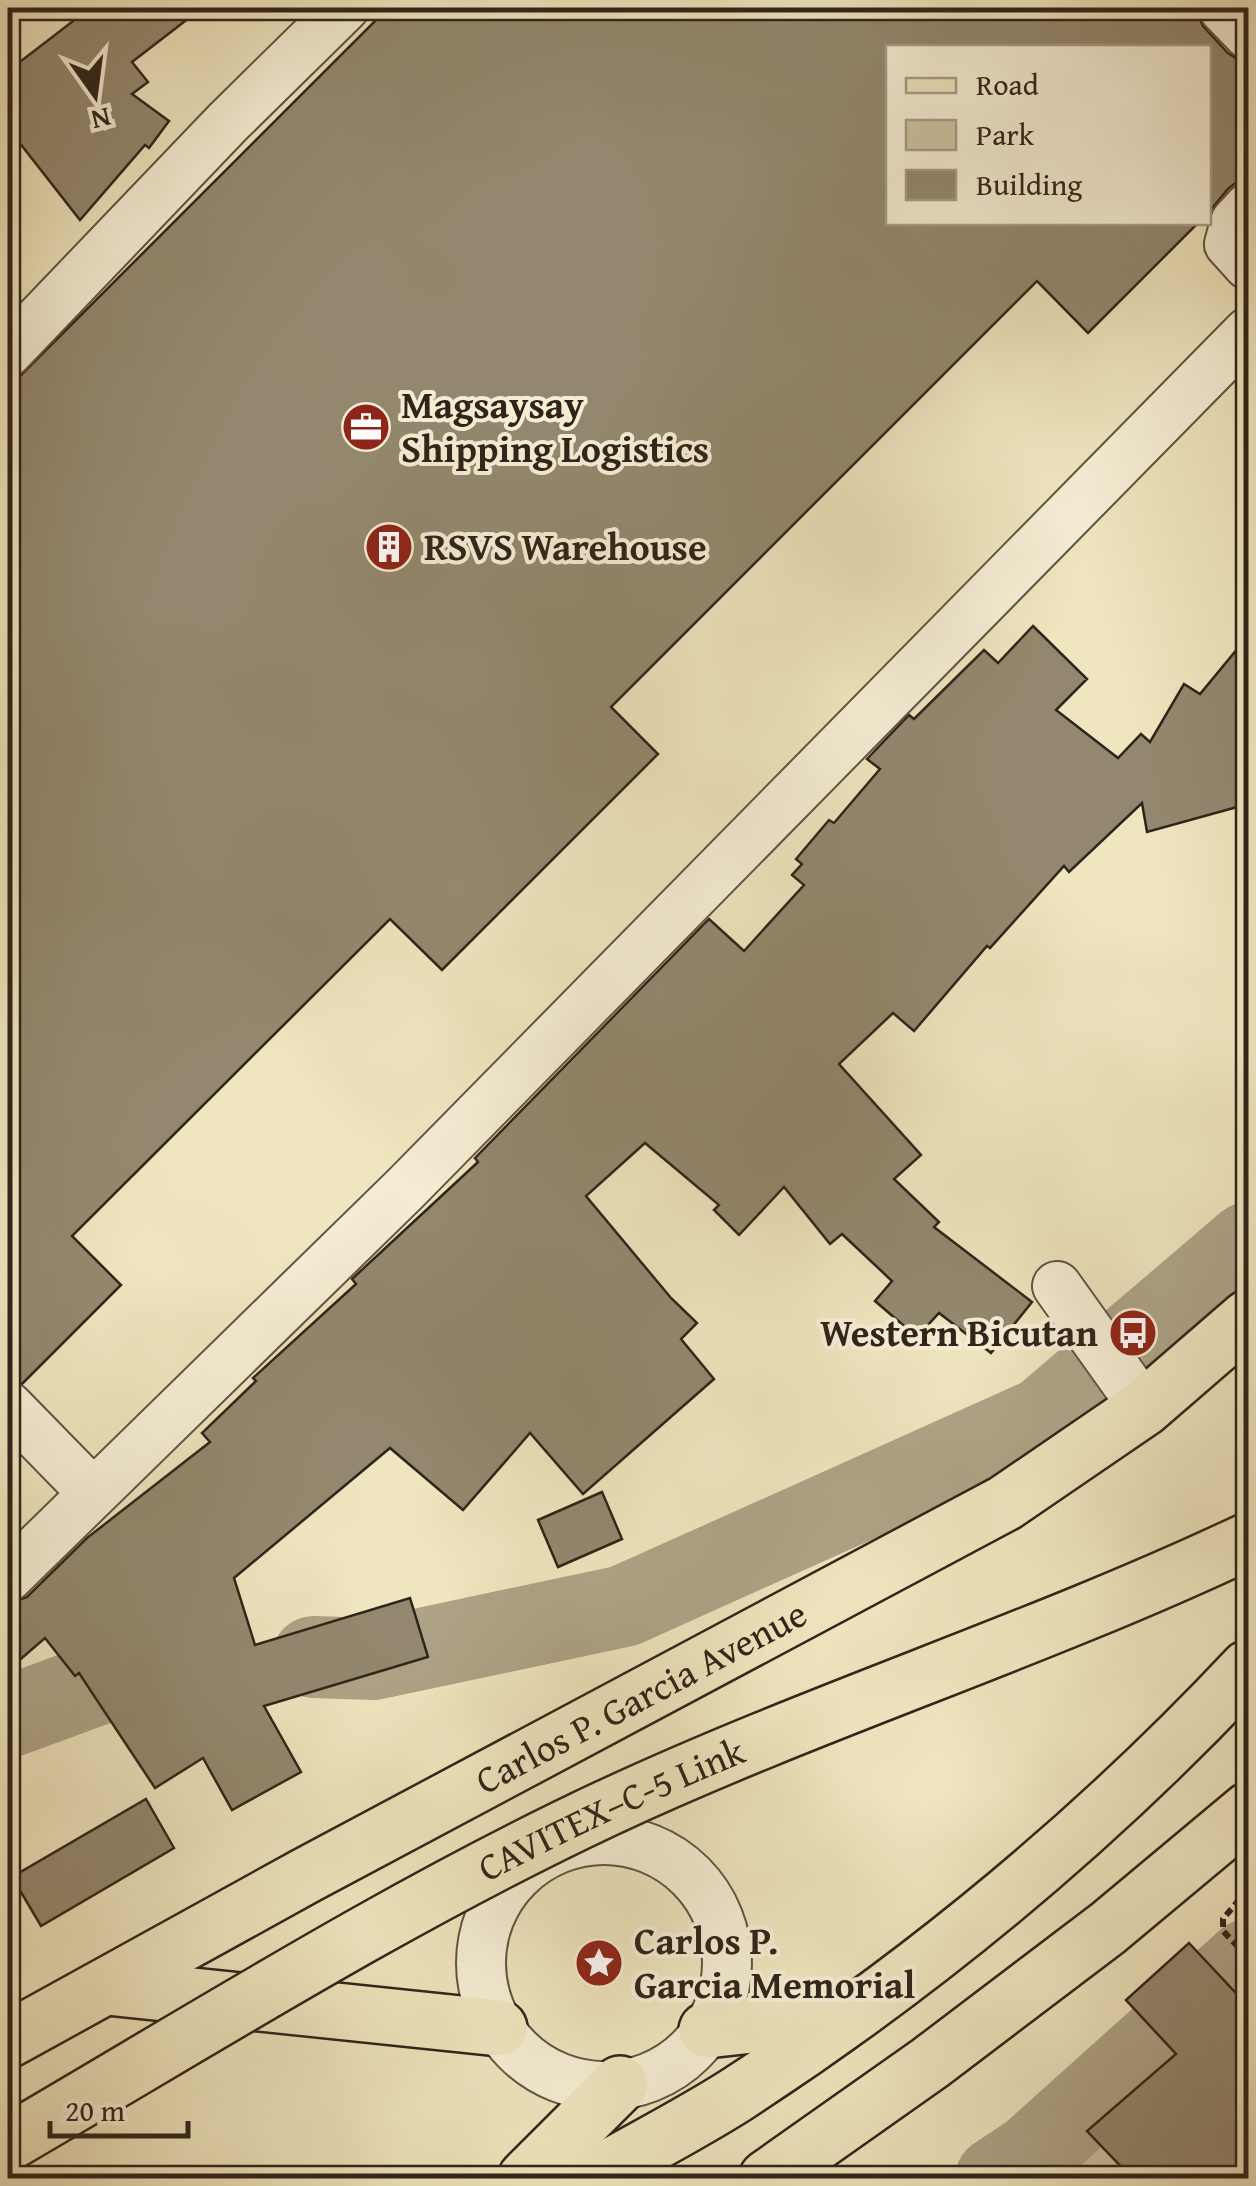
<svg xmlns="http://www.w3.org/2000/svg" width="1256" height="2186" font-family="'Gentium Book Plus',serif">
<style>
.green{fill:#cec4a3;stroke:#7e745e;stroke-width:2.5}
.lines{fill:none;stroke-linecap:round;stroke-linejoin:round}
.river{stroke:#aea387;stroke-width:82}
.building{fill:#93886f;stroke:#2f2419;stroke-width:2.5}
.minor-casing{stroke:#5f5442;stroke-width:52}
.major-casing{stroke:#2f2419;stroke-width:60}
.highway-casing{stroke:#2f2419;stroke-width:60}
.path{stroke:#2f2419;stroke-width:6;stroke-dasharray:8 5;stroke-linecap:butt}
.minor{stroke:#f5eed5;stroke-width:48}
.major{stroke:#efe5bf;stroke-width:55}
.highway{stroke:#efe5bf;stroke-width:55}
.highway-bridge-casing{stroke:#2f2419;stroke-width:60;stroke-linecap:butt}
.highway-bridge{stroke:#efe5bf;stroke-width:55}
.labels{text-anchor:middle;stroke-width:8;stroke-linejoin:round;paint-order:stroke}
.poi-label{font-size:38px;font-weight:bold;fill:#2f2419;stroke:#f5eed5;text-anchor:start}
.street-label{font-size:38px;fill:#2f2419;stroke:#f5eed5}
</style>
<rect width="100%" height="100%" fill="#efe5bf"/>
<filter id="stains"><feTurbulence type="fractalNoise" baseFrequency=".002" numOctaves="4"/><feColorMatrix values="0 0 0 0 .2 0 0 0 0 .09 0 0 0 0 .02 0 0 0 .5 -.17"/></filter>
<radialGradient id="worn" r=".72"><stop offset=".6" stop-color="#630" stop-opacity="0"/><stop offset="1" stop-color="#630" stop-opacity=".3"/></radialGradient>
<path class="green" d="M1248 1977V2178H1022Z"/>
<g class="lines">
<g class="river">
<path d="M313 1657 374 1659 624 1606 1043 1418 1248 1243"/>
<path d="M8 1717 182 1653 194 1654"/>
<path d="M996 2178 1032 2154 1248 1960"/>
</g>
</g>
<g class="building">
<path d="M90 8H202L132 62 148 82 132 94 169 121 149 148 145 145 80 220 8 128V71Z"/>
<path d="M388 8H1195L1203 26 1228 53 1239 60 1248 61V173L1228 189 1208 213V48H888V222H1199L1088 333 1037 281 611 707 658 754 442 970 390 919 72 1236 121 1285 22 1384 8 1379V388Z"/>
<path d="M1033 626 1087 679 1056 710 1118 758 1141 734 1150 742 1184 684 1200 694 1248 636V804L1147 832 1142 803 1069 872 1064 866 990 948 987 946 914 1031 893 1013 839 1064 921 1155 894 1179 939 1222 934 1227 1032 1302 991 1353 939 1313 917 1337 875 1301 892 1281 842 1234 830 1244 784 1187 739 1235 714 1210 719 1205 645 1143 586 1196 671 1298 697 1323 681 1339 714 1379 583 1494 530 1433 463 1510 390 1448 234 1578 255 1645 410 1598 428 1657 264 1706 301 1772 232 1810 203 1758 155 1788 79 1673 75 1676 45 1638 8 1670V1604L27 1597 87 1538 210 1442 202 1433 256 1381 253 1378 356 1284 352 1279 478 1162 475 1158 709 919 744 951 804 885 792 875 802 864 796 859 829 820 834 823 880 769 867 759 909 715 914 719 984 650 998 663Z"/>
<path d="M602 1492 622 1539 558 1567 538 1520Z"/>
<path d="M146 1799 174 1848 41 1926 12 1877Z"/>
<path d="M1189 1943 1248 2006V2178H1132L1087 2131 1176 2054 1126 2000Z"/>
</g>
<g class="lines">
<g class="minor-casing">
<g id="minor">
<path d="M1223 8 1248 34"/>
<path d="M1248 208 1235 222 1229 244 1248 265"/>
<path d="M8 352 228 122 344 8"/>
<path d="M1057 1286 1144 1408"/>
<path d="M8 1406 93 1493"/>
<path d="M8 1577 406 1188 1248 332"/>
<circle cx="604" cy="1963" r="123"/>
</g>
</g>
<g class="major-casing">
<g id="major">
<path d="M107 1987 499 2028"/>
<path id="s1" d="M8 2040 307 1875 1005 1503 1144 1408 1248 1318"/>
<path d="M767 2178 930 2063 1108 1928 1248 1811"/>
</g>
</g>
<g class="highway-casing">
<g id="highway">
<path d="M707 2030 848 2014"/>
<path d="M526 2178 620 2084"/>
<path d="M591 2178C639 2150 689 2125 736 2095 922 1974 1096 1830 1248 1668"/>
</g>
</g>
<path class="path" d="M1248 1889 1223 1919V1931L1248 1957"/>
<use href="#minor" class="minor"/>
<use href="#major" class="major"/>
<use href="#highway" class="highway"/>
<g class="highway-bridge-casing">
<g id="highway-bridge">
<path id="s2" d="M8 2143C205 2028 400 1905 607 1808 817 1710 1039 1640 1248 1541"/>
</g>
</g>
<use href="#highway-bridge" class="highway-bridge"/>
</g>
<defs>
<g id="office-disc" transform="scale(2.5)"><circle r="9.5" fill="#8f2418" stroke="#f5eed5"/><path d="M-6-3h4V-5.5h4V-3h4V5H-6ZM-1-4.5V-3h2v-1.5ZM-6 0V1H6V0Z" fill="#fff"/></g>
<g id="building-disc" transform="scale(2.5)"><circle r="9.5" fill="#8f2418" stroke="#f5eed5"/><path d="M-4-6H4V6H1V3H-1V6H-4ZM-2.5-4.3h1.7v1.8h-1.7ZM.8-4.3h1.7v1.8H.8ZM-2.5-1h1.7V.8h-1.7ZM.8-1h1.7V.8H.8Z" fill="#fff"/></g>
<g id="bus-disc" transform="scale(2.5)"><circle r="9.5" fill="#8f2418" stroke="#f5eed5"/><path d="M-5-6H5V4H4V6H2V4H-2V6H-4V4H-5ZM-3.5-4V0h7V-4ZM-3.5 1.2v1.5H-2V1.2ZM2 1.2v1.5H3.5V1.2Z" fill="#fff"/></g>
<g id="sight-disc" transform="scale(2.5)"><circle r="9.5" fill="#8f2418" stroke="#f5eed5"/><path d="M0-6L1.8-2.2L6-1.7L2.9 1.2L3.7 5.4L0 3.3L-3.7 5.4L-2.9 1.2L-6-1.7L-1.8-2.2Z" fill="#fff"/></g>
</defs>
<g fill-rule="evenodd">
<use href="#office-disc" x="366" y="427"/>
<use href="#building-disc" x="389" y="547"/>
<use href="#bus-disc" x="1133" y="1333"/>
<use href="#sight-disc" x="599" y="1963"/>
</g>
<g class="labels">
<g class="poi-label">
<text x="401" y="418">Magsaysay<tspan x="401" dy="44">Shipping Logistics</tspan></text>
<text x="424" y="560">RSVS Warehouse</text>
<text x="1098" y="1346" text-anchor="end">Western Bicutan</text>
<text x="634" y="1954">Carlos P.<tspan x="634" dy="44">Garcia Memorial</tspan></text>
</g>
<g class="street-label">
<text dy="13" stroke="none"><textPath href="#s1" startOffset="720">Carlos P. Garcia Avenue</textPath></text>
<text dy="13" stroke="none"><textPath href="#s2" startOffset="690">CAVITEX–C-5 Link</textPath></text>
</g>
</g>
<rect width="1256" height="2186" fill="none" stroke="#efe5bf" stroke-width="40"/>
<rect x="10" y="10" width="1236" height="2166" fill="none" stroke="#2f2419" stroke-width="5"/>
<rect x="20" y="20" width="1216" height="2146" fill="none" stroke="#2f2419" stroke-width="2.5"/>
<rect x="886" y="45" width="325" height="180" fill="#f5eed5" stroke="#a69d8a" stroke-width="2.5"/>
<rect x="906" y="78" width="50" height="15" fill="#efe5bf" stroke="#a69d8a" stroke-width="2.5"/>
<text x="976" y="95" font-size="30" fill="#2f2419">Road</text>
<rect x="906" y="120" width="50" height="30" fill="#cec4a3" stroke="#a69d8a" stroke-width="2.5"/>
<text x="976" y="145" font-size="30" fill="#2f2419">Park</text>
<rect x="906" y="170" width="50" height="30" fill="#93886f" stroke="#a69d8a" stroke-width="2.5"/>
<text x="976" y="195" font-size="30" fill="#2f2419">Building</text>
<g transform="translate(95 95) rotate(166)" stroke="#f5eed5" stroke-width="8" paint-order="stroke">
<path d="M0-8L18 38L0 25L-18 38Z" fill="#2f2419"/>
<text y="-15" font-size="28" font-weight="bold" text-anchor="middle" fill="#2f2419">N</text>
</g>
<path d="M50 2121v15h138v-15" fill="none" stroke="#2f2419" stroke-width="5"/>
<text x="65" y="2121" font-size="30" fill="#2f2419" stroke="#f5eed5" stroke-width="8" paint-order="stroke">20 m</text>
<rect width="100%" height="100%" filter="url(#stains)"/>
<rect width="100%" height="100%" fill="url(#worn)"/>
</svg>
